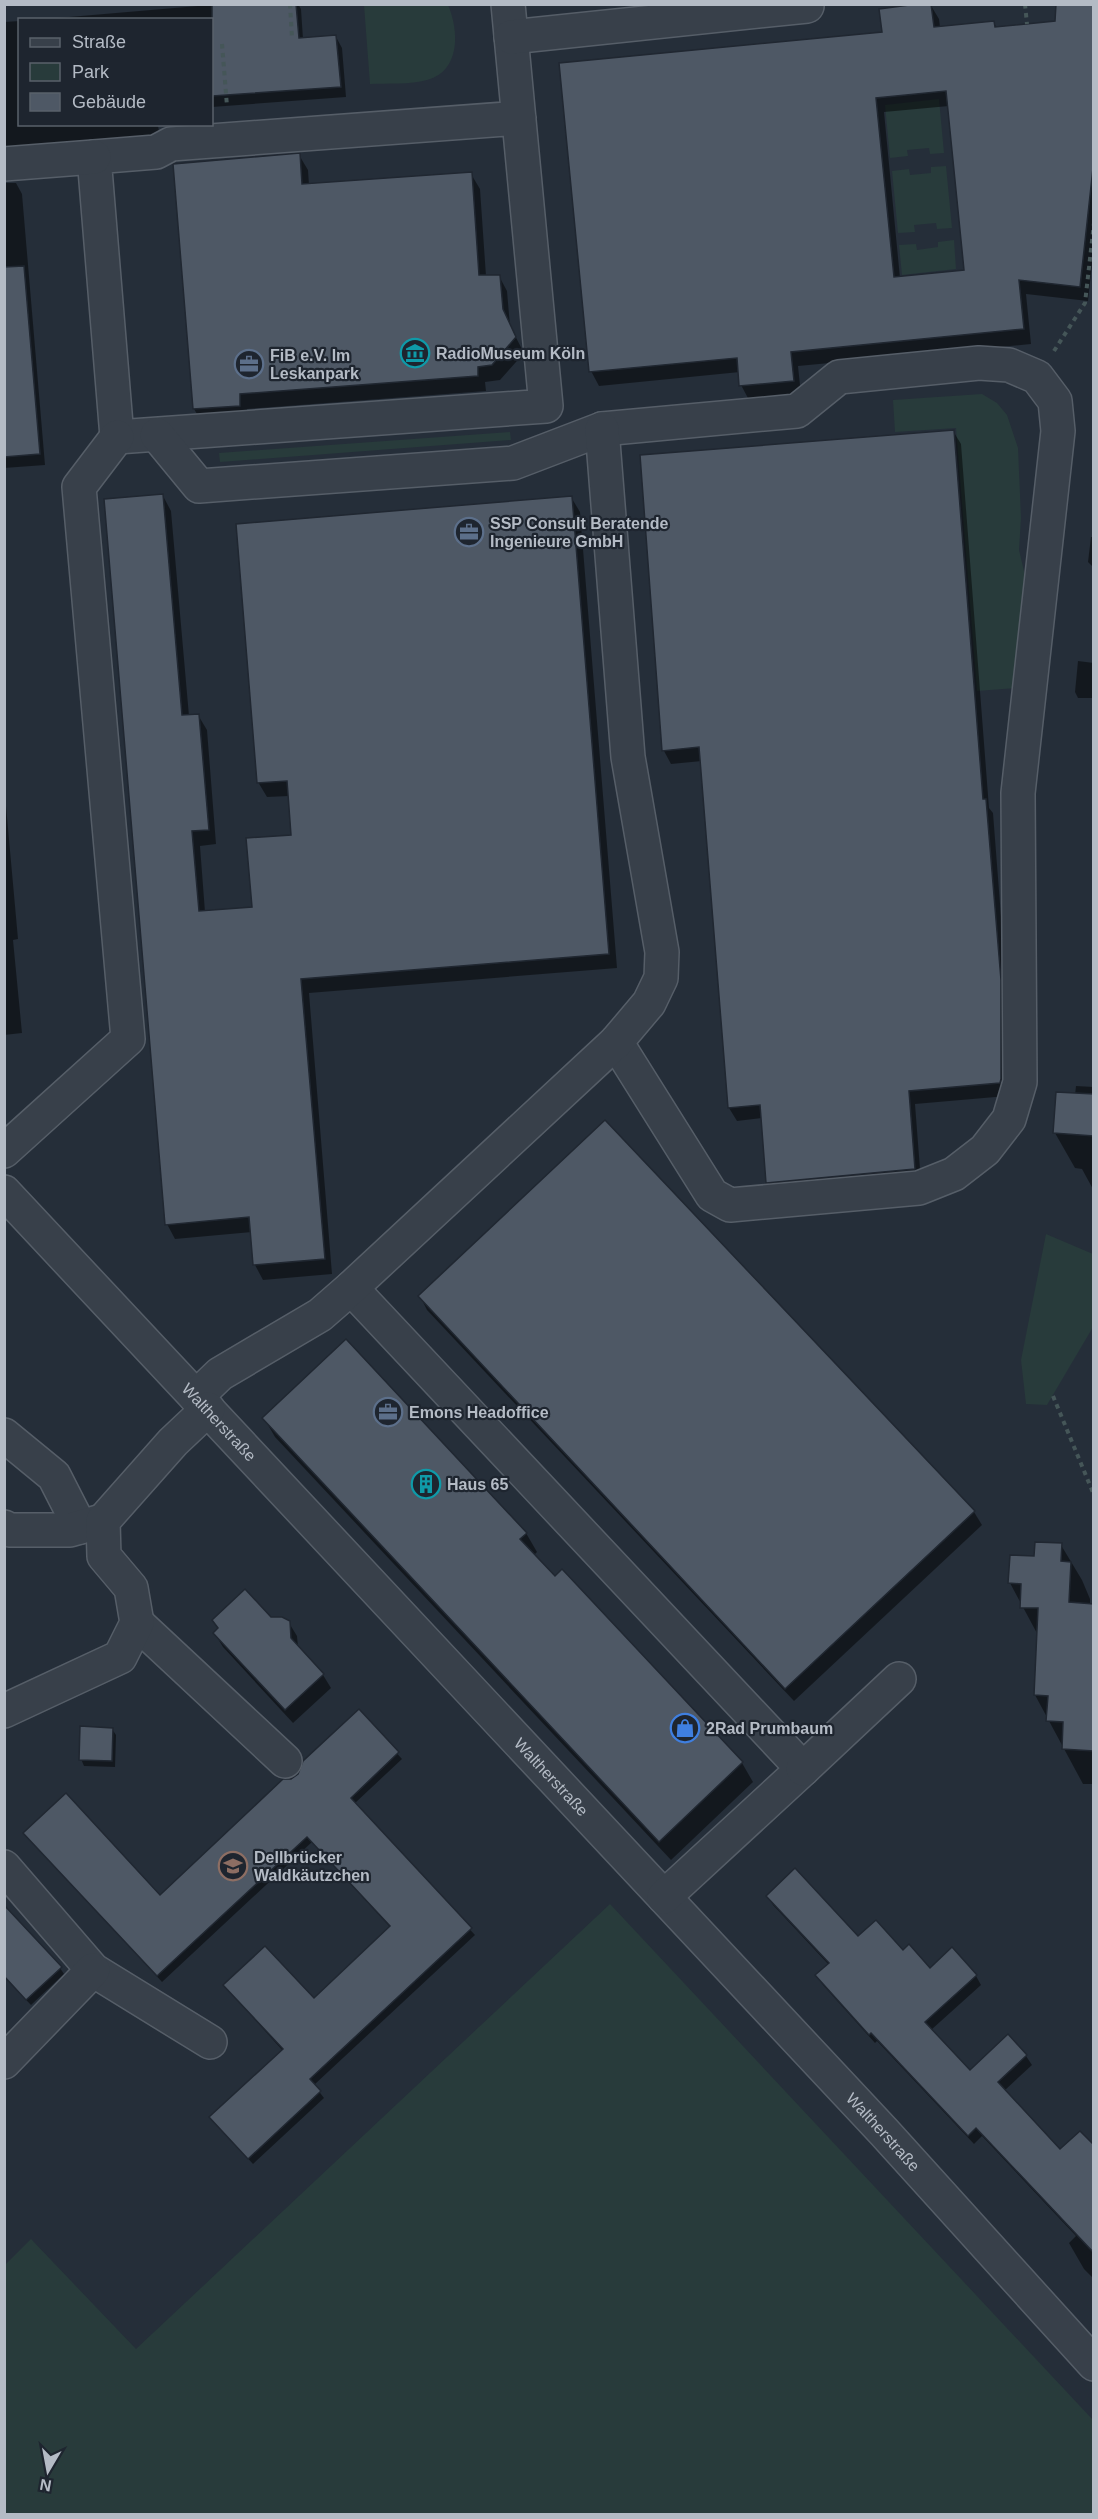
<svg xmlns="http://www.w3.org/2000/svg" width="1098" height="2519" font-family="Arial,sans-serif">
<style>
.green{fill:#283b3b}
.shadow{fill:#0007;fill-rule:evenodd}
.building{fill:#4e5865;stroke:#202731;stroke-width:1.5;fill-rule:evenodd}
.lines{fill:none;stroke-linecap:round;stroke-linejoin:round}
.minor-casing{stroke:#565e68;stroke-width:36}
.path{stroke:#455658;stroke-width:4;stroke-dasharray:4.5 4.5;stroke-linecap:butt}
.minor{stroke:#38404a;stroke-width:33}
.labels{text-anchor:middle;stroke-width:4.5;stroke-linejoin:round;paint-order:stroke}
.poi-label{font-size:16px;font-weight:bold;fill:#b4bbc5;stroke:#1e252f;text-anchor:start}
.street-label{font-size:16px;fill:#b4bbc5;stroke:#1e252f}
</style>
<rect width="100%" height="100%" fill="#252e39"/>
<g class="green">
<path d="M364 5H448C459 30 461 71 427 80 410 85 388 83 370 84Z"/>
<path d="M939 99 944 153 930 154 929 148 907 150 908 156 890 158 885 105Z"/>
<path d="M946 166 952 228 937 229 936 223 914 225 915 232 898 233 892 171 909 169 910 175 931 173V167Z"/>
<path d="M954 240 956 269 902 275 899 245 916 244 917 250 938 247V242Z"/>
<path d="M982 394 997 403 1007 415 1018 448 1021 518 1019 550 1028 588 1016 688 977 691 956 428 895 432 893 400Z"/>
<path d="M510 432 511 440 220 462 219 453Z"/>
<path d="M1046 1234 1093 1254V1327L1047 1405 1026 1404 1021 1360Z"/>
<path d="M610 1904 1093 2420V2514H5V2265L31 2239 136 2349Z"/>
</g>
<g class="shadow">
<path d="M221 4H298L301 9 303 39 336 37 342 48 346 97 212 107V20H34Z"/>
<path d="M930 4 939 19 940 27 993 22 997 28 1056 22 1094 4V246L1088 301 1026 294 1031 344 798 366 801 395 749 400 741 385 740 372 599 386 591 371 883 33ZM949 106 966 271 900 278 884 112Z"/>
<path d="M20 21V124H158L160 143 4 157V22Z"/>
<path d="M299 155 308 170 309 185 471 174 480 189 486 276H499L507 291 510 326 524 353 500 380 485 382 486 391 247 409 248 420 203 424 194 409 175 165Z"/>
<path d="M4 183H16L22 194 45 465 4 468Z"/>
<path d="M953 431 961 444 989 808 993 813 1007 994V1096L915 1104 921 1182 775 1196 768 1182 762 1118 737 1121 729 1108 702 761 671 764 664 751Z"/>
<path d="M163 496 171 511 189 716 198 715 207 730 216 844 200 846 205 912 253 908 292 836 289 796 267 797 258 782 571 497 580 512 617 968 309 993 332 1274 263 1280 255 1265 252 1232 175 1239 167 1224Z"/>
<path d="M1091 537H1094V568L1088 562Z"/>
<path d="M1078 661 1094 663V698H1078L1075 692Z"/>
<path d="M4 784 18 939 13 940 22 1033 4 1035Z"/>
<path d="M1076 1086 1094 1087V1191L1082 1169 1075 1168 1055 1133 1075 1095Z"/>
<path d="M420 1296 974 1512 982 1525 794 1701 427 1310Z"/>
<path d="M264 1418 526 1533 537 1552 533 1556 555 1578 562 1571 742 1763 753 1782 671 1860 275 1437Z"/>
<path d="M1061 1545 1082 1580 1090 1599V1605H1094V1784H1083L1035 1695 1039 1637 1010 1583 1036 1558Z"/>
<path d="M270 1618 289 1623 297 1636 298 1647 323 1675 331 1688 293 1723 223 1647 215 1634 219 1630 213 1620Z"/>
<path d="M359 1711 402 1759 354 1804 475 1935 314 2085 324 2098 253 2164 211 2118 283 2051 225 1986 314 2000 391 1928 312 1842 162 1982 25 1833 160 1897 299 1775Z"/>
<path d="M112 1729 116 1735 115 1767 84 1766 81 1759Z"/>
<path d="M768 1896 858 1938 903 1952 930 1970 952 1950 976 1976 981 1985 931 2030 970 2072 1026 2056 1032 2065 1004 2091 1060 2151 1094 2147V2279L1084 2269 1069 2243 1076 2236 982 2136 974 2144 877 2041 875 2043 823 1985 817 1976 829 1965 773 1905Z"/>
<path d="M60 1968 64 1974 31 2005 4 1977Z"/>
</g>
<g class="building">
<path d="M212 4H296L299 38 336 35 341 87 212 96Z"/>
<path d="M917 4H931L934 27 994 21 995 27 1055 21 1056 4H1094V159L1080 287 1019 280 1024 329 791 352 794 381 739 386 737 358 589 372 559 63 882 32 879 9ZM946 91 964 270 894 277 876 98Z"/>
<path d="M300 153 302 184 472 172 479 275H500L503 309 516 337 492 365 478 367V376L240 394V406L193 409 173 164Z"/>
<path d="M24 266 40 454 4 457V267Z"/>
<path d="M954 430 983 799H986L1001 980V1079L1000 1083 909 1091 915 1169 766 1183 760 1105 728 1108 699 747 662 751 640 455Z"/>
<path d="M163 494 182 715 199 714 209 830 192 831 199 911 252 907 246 838 291 835 287 781 257 783 236 524 572 496 609 954 301 979 325 1259 253 1265 249 1217 165 1225 104 499Z"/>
<path d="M1056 1092 1094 1094V1136L1053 1133Z"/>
<path d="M605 1120 975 1511 785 1689 418 1296Z"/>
<path d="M346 1339 527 1533 520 1539 555 1576 562 1569 743 1762 659 1842 262 1418Z"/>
<path d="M1035 1542 1062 1543 1061 1561 1071 1562 1069 1602 1094 1604V1751L1062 1749 1063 1722 1046 1721 1048 1696 1034 1695 1038 1608H1020L1021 1584 1008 1583 1010 1555 1034 1556Z"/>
<path d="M245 1589 271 1617H282L290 1621 291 1638 324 1674 285 1710 213 1633 218 1628 212 1620Z"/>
<path d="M359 1709 399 1752 351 1798 472 1928 310 2079 321 2091 248 2159 209 2117 283 2049 223 1985 265 1946 314 1998 390 1926 307 1837 157 1976 23 1833 66 1793 160 1895 283 1779H291L298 1774 303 1761Z"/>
<path d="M80 1726 113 1728 112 1761 79 1760Z"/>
<path d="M795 1868 858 1936 876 1920 903 1950 909 1944 930 1968 952 1947 977 1975 925 2022 970 2070 1008 2034 1027 2055 998 2082 1060 2149 1080 2131 1094 2145V2253L976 2128 968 2136 871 2033 869 2035 815 1975 829 1963 766 1896Z"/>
<path d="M4 1905 62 1967 26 2000 4 1976Z"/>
</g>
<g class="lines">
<g class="minor-casing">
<g id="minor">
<path d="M508 4 546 406 117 437 94 157 156 152 171 144 519 118"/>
<path d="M511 37 807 6"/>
<path d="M4 164 94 157"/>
<path d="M157 435 199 486 513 463 602 429 797 411 839 377 979 363 1009 365 1037 377 1055 401 1058 431 1018 793 1020 1082 1009 1119 985 1150 954 1174 919 1188 730 1205 712 1195 616 1042"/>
<path d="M4 1151 128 1039 79 487 117 437"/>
<path id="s1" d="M4 1192 884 2132 1094 2364"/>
<path d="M351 1288 803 1769 664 1897"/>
<path d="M196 1397 220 1374 320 1315 351 1288 616 1042 649 1003 661 978 662 952 628 757 602 429"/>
<path d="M4 1435 54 1476 80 1527"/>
<path d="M4 1527 9 1530H70L98 1522"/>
<path d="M137 1623 285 1761"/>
<path d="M4 1711 120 1657 137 1623 131 1588 104 1556 103 1521 173 1442 208 1409"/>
<path d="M803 1769 899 1679"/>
<path d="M4 1867 93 1970 210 2042"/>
<path d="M4 2062 93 1970"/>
</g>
</g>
<g class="path">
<path d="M290 4 292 38"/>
<path d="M1025 4 1027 24"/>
<path d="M222 44 227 106"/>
<path d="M1054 351 1085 303 1094 223"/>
<path d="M1053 1396 1094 1495"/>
</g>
<use href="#minor" class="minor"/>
</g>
<defs>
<g id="museum-ring" transform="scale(1.5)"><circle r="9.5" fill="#1e252f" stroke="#0f9aa8" stroke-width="1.5"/><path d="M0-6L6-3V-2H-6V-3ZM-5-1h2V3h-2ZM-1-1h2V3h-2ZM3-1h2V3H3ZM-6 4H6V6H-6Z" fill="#0f9aa8"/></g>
<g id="office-ring" transform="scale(1.5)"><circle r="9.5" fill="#1e252f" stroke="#5c6f8a" stroke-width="1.5"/><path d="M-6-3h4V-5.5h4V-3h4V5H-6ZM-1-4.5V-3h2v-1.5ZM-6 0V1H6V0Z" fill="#5c6f8a"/></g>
<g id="building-ring" transform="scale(1.5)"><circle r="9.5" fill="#1e252f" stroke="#0f9aa8" stroke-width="1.5"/><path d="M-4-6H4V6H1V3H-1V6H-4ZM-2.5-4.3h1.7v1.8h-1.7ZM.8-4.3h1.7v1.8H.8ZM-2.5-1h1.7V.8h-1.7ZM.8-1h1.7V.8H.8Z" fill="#0f9aa8"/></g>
<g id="shop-ring" transform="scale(1.5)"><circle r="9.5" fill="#1e252f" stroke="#3f7fe0" stroke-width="1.5"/><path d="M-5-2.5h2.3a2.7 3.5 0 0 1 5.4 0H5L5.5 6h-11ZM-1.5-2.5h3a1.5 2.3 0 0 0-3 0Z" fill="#3f7fe0"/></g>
<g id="school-ring" transform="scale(1.5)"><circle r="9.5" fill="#1e252f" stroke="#8d6e63" stroke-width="1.5"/><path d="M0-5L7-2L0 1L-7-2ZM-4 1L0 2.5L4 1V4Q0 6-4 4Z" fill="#8d6e63"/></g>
</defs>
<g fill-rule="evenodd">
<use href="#museum-ring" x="415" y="353"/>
<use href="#office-ring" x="249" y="364"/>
<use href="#office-ring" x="469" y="532"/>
<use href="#office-ring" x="388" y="1412"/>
<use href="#building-ring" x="426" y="1484"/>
<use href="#shop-ring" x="685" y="1728"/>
<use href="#school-ring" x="233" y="1866"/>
</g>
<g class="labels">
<g class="poi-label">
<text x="436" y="359">RadioMuseum Köln</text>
<text x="270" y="361">FiB e.V. Im<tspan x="270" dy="18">Leskanpark</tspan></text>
<text x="490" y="529">SSP Consult Beratende<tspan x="490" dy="18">Ingenieure GmbH</tspan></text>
<text x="409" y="1418">Emons Headoffice</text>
<text x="447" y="1490">Haus 65</text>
<text x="706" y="1734">2Rad Prumbaum</text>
<text x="254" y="1863">Dellbrücker<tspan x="254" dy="18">Waldkäutzchen</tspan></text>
</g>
<g class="street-label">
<text dy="6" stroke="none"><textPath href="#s1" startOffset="315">Waltherstraße</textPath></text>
<text dy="6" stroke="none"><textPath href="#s1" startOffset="801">Waltherstraße</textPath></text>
<text dy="6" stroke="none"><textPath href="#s1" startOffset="1287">Waltherstraße</textPath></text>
</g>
</g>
<rect width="1098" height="2519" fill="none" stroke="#b4bbc5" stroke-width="12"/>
<rect x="18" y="18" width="195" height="108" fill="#1e252f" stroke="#5a616b" stroke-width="1.5"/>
<rect x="30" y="38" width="30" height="9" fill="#38404a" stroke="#5a616b" stroke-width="1.5"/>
<text x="72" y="48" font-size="18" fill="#b4bbc5">Straße</text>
<rect x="30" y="63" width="30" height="18" fill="#283b3b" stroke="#5a616b" stroke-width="1.5"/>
<text x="72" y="78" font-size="18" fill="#b4bbc5">Park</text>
<rect x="30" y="93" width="30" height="18" fill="#4e5865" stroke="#5a616b" stroke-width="1.5"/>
<text x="72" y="108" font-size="18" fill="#b4bbc5">Gebäude</text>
<g transform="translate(48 2471) rotate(190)" stroke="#1e252f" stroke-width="4.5" paint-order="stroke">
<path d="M0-4.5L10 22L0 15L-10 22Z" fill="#b4bbc5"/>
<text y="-9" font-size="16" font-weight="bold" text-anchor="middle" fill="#b4bbc5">N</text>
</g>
</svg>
